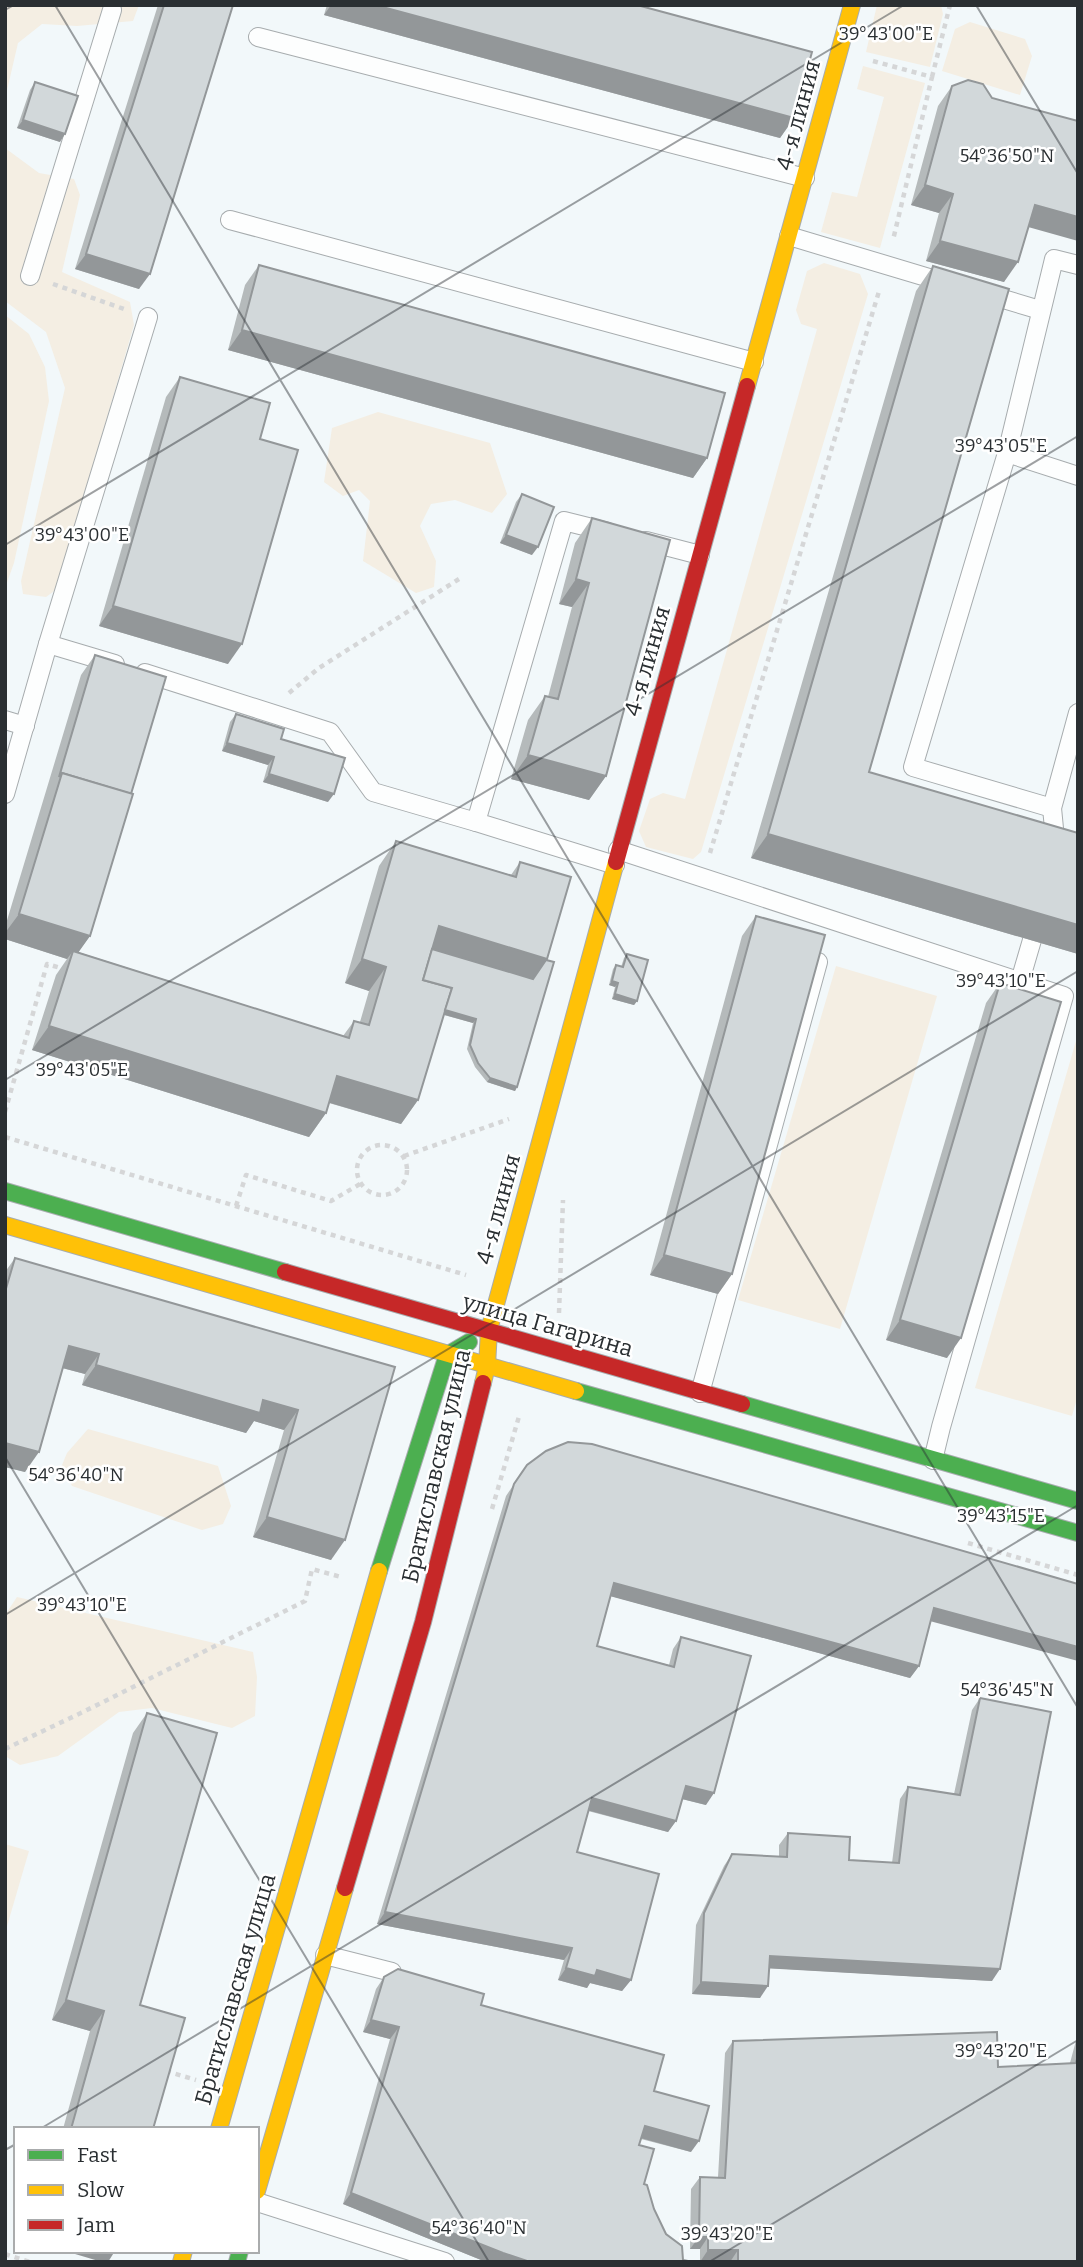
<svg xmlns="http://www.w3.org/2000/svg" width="1083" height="2267" font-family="Bitter,serif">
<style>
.green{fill:#f4eee3}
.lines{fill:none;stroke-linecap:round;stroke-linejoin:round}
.lane-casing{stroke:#a7acae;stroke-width:20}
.fast-casing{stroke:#a7acae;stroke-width:18}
.slow-casing{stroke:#a7acae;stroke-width:18}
.jam-casing{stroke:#a7acae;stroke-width:18}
.path{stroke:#d5d6d7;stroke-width:4.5;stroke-dasharray:5 5;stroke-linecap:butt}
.lane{stroke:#fdfefe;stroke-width:18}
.fast{stroke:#4caf50;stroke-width:16}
.slow{stroke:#ffc107;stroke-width:16}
.jam{stroke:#c62828;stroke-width:16}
.wall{fill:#b5babb}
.shaded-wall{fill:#939799}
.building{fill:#d2d8da;stroke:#939799;stroke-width:2}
.ticks{fill:none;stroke:#2a2f32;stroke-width:2;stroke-opacity:0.45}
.labels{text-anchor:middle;stroke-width:5;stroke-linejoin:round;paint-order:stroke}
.street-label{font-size:23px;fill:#2a2f32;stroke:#fff}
.ticks-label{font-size:18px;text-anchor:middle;fill:#2a2f32;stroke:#fff;stroke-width:5;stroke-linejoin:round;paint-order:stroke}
</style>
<rect width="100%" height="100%" fill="#f2f8fa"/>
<g class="green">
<path d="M5 5H139L133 21 77 26 42 24 18 43 5 99Z"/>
<path d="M877 5H941L943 14 930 67 866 52Z"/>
<path d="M970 22 1025 39 1032 56 1020 95 942 71 955 29Z"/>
<path d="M863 66 925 83 880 248 821 232 832 192 857 197 884 97 857 89Z"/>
<path d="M5 148 39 173 74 179 80 195 62 272 130 302 134 325 57 589 46 597 23 594 21 581 65 388 46 332 5 301Z"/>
<path d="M824 263 860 274 868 294 701 852 693 859 646 847 639 831 650 799 663 793 685 799 817 329 801 324 796 310 807 271Z"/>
<path d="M5 315 29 334 45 367 49 401 14 563 5 588Z"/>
<path d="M378 412 490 443 507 494 492 513 455 500 431 504 420 526 436 561 434 587 416 593 363 561 370 501 359 490 343 496 324 482 332 428Z"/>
<path d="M836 966 937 996 840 1329 738 1300Z"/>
<path d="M1076 1041 1078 1395 1072 1416 975 1388Z"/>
<path d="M88 1429 218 1466 231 1506 223 1524 202 1530 72 1486 62 1465 67 1453Z"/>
<path d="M17 1597 253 1652 257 1677 255 1716 232 1728 152 1708 119 1712 58 1756 20 1765 5 1756V1615Z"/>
<path d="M5 1844 29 1851 5 1933Z"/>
</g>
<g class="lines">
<g class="lane-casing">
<g id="lane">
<path d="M258 37 805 178"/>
<path d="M230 220 754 362"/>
<path d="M789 236 946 283"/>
<path d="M30 276 112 10"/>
<path d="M983 293 1040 310"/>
<path d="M1007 453 1078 476"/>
<path d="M608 532 564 521 476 822 615 865"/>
<path d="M646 541 700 555"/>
<path d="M48 644 115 664"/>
<path d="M145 673 330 732 373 792 476 822"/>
<path d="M5 720 25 726"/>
<path d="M5 794 48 644 148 317"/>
<path d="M1052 808 913 767 1007 453 1054 259 1078 265"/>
<path d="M1056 849 1052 808 1078 713"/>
<path d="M618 850 1064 996 941 1427 933 1460"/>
<path d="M1020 981 1032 940"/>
<path d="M700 1393 818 962"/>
<path d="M325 1955 392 1972"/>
<path d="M257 2202 445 2262"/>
</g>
</g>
<g class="fast-casing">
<g id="fast">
<path d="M5 1191 285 1272"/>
<path d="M576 1391 1078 1533"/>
<path d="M742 1404 1078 1501"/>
<path d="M379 1571 447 1355 469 1342"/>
<path d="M237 2262 240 2251"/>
</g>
</g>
<g class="slow-casing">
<g id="slow">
<path d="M747 386 852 5"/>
<path d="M5 1225 576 1391"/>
<path d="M483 1383 487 1366 489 1330 616 862"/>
<path d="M219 2129 379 1571"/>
<path d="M257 2191 345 1888"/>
<path d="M181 2262 184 2251"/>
</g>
</g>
<g class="jam-casing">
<g id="jam">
<path d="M616 862 747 386"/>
<path d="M285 1272 742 1404"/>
<path d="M345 1888 423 1622 483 1383"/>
</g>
</g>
<g class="path">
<path d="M873 61 932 77 893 240"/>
<path d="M932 77 950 5"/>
<path d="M53 284 124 309"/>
<path d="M289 693 319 668 459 579"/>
<path d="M710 853 880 288"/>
<path d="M5 1112 47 964 64 969"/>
<path d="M5 1137 466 1275"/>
<circle cx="382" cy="1170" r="25"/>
<path d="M404 1156 509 1119"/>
<path d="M236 1206 246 1175 331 1201 360 1184"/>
<path d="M559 1313 563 1200"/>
<path d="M492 1509 520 1413"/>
<path d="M968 1543 1078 1575"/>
<path d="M5 1749 83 1712 305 1601 312 1569 341 1577"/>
<path d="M166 2071 196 2080"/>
<path d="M5 2254 30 2262"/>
</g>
<use href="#lane" class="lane"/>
<use href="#fast" class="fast"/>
<use href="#slow" class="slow"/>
<use href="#jam" class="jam"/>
</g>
<g class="wall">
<path d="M158 5H233L139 289 75 269Z"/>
<path d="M327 5H637L794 118 780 138 324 15Z"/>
<path d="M35 82 60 142 17 128 30 90Z"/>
<path d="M952 86 1028 227 1004 282 926 261 939 213 911 205 938 106Z"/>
<path d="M259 265 707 458 693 478 228 350 245 285Z"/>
<path d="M933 266 869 772 1078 833V954L751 858 916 291Z"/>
<path d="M180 377 260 439 228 664 99 626 166 397Z"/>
<path d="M522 494 532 555 500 543 516 502Z"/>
<path d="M592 518 606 776 589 800 511 779 528 720 545 696 548 697 572 607 559 604 575 543Z"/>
<path d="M95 655 90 936 78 952 343 1036 354 1021 360 1022 369 991 345 983 379 866 396 841 511 875 520 862 546 960 517 1087 515 1091 487 1082 475 1067 467 1049 473 1023 444 1015 418 1100 401 1124 329 1103 326 1113 309 1137 32 1050 56 975 67 959 5 939V927L81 675Z"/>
<path d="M236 714 281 739 328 802 263 782 268 765 222 751 230 722Z"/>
<path d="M756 916 732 1274 718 1294 650 1275 742 936Z"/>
<path d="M627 954 637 1001 634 1005 612 999 615 987 609 985 613 969 616 965 621 967 624 958Z"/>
<path d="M1000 983 947 1358 886 1340 986 1003Z"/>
<path d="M15 1258 395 1367 331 1560 253 1537 284 1430 254 1421 246 1433 82 1385 85 1374 62 1368 25 1472 5 1467V1272Z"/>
<path d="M527 1465 931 1621 919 1666 910 1678 611 1596 597 1646 669 1665 673 1649 681 1637 706 1805 682 1799 676 1821 668 1832 588 1811 577 1852 631 1980 622 1991 590 1983 587 1988 558 1980 564 1960 377 1924 506 1496Z"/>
<path d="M980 1698 992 1981 769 1968 760 1998 692 1994 696 1925 724 1866 732 1854 779 1857V1845L788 1833 849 1860 892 1863 900 1799 908 1787 954 1794 972 1710Z"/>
<path d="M147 1713 140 2005 153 2129H63L90 2031 52 2020 133 1733Z"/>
<path d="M384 1977 481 2005 654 2091 691 2152 641 2139 639 2145 644 2184 654 2209 666 2234 683 2260 693 2262H486L343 2204 390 2039 363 2032 376 1989Z"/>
<path d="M1078 2033V2262H700V2249H690L691 2189 700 2177H718L725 2053 733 2041 998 2067 1070 2063Z"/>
</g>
<g class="shaded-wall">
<path d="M331 5H375L794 118 780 138 324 15Z"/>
<path d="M23 120 65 134 60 142 17 128Z"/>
<path d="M925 185 953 194 939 213 911 205Z"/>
<path d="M1035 205 1078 217V241L1021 225Z"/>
<path d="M940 241 1018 262 1004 282 926 261Z"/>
<path d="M86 254 150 274 139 289 75 269Z"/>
<path d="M242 330 707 458 693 478 228 350Z"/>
<path d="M506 535 538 547 532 555 500 543Z"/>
<path d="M576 579 589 583 572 607 559 604Z"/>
<path d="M113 606 242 644 228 664 99 626Z"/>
<path d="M227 743 274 757 268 765 222 751Z"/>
<path d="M528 755 606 776 589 800 511 779Z"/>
<path d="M269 774 334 794 328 802 263 782Z"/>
<path d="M768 834 1078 925V954L751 858Z"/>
<path d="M19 914 90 936 73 960V951L67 959 5 939V933Z"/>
<path d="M439 926 547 959 530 983 423 951Z"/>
<path d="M362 959 386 967 369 991 345 983Z"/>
<path d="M612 981 618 983 615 987 609 985Z"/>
<path d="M615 994 637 1001 634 1005 612 999Z"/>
<path d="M409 1000 476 1019 473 1023 406 1004Z"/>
<path d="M49 1026 326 1113 309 1137 32 1050Z"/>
<path d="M337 1076 418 1100 401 1124 320 1100Z"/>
<path d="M490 1078 517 1087 515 1091 487 1082Z"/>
<path d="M664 1255 732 1274 718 1294 650 1275Z"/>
<path d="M900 1320 961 1338 947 1358 886 1340Z"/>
<path d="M69 1346 99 1354 85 1374 55 1366Z"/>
<path d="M96 1365 263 1400 298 1410 284 1430 254 1421 246 1433 82 1385Z"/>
<path d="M5 1443 39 1452 25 1472 5 1467Z"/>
<path d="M267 1517 345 1540 331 1560 253 1537Z"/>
<path d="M614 1583 919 1666 910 1678 606 1595Z"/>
<path d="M934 1608 1078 1647V1661L926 1620Z"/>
<path d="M686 1786 714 1793 706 1805 678 1798Z"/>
<path d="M592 1798 676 1821 668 1832 583 1809Z"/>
<path d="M385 1912 572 1948 564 1960 377 1924Z"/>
<path d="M770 1956 1000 1969 992 1981 761 1968Z"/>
<path d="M566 1968 597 1970 631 1980 622 1991 590 1983 587 1988 558 1980Z"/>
<path d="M701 1982 768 1986 760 1998 692 1994Z"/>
<path d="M66 2000 104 2011 90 2031 52 2020Z"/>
<path d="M371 2020 399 2027 390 2039 363 2032Z"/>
<path d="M645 2126 699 2141 691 2152 637 2137Z"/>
<path d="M351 2193 530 2262H486L343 2204Z"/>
<path d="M699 2237H708L700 2249H690Z"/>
<path d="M708 2250H738L730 2262H700Z"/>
<path d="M65 2251H115L108 2262H102Z"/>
</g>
<g class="building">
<path d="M164 5H233L150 274 86 254Z"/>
<path d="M375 5H637L812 52 794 118Z"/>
<path d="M968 80 983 84 992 98 1078 121V217L1035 205 1018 262 940 241 953 194 925 185 952 86Z"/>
<path d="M35 82 78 96 65 134 23 120Z"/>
<path d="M259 265 725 393 707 458 242 330Z"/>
<path d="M933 266 1009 289 869 772 1078 833V925L768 834Z"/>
<path d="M180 377 270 403 260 439 298 450 242 644 113 606Z"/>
<path d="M522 494 554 507 538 547 506 535Z"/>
<path d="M592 518 670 540 606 776 528 755 545 696 558 699 589 583 576 579Z"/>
<path d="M95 655 166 677 131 794 62 773 59 777Z"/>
<path d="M236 714 284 729 281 739 345 758 334 794 269 774 274 757 227 743Z"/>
<path d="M62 773 133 794 90 936 19 914Z"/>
<path d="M396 841 516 877 520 862 571 877 547 959 439 926 423 980 452 988 418 1100 337 1076 326 1113 49 1026 73 951 349 1038 354 1021 369 1025 386 967 362 959Z"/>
<path d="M756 916 825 935 732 1274 664 1255Z"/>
<path d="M432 949 533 979 546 960 554 962 517 1087 490 1078 478 1063 470 1045 476 1019 445 1010 452 988 423 980Z"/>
<path d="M627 954 648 960 637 1001 615 994 618 983 612 981 616 965 623 967Z"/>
<path d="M1000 983 1061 1002 961 1338 900 1320Z"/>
<path d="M15 1258 395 1367 345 1540 267 1517 298 1410 263 1400 260 1413 96 1365 99 1354 69 1346 39 1452 5 1443V1292Z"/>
<path d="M568 1442 592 1444 1078 1584V1647L934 1608 919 1666 614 1583 597 1646 674 1667 681 1637 751 1656 714 1793 686 1786 676 1821 592 1798 577 1852 659 1874 631 1980 597 1970 595 1976 566 1968 572 1948 385 1912 514 1484 527 1465 546 1451Z"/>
<path d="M980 1698 1051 1712 1000 1969 770 1956 768 1986 701 1982 704 1913 732 1854 787 1857 788 1833 850 1837 849 1860 899 1863 908 1787 960 1795Z"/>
<path d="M147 1713 217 1733 140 2005 185 2018 153 2129H71L104 2011 66 2000Z"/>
<path d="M398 1969 484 1994 481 2005 664 2055 654 2091 709 2106 699 2141 645 2126 639 2145 654 2149 644 2184 647 2185 654 2209 666 2234 682 2246 683 2260 693 2262H530L503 2253 351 2193 399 2027 371 2020 384 1977Z"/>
<path d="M997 2032 998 2067 1076 2063 1078 2055V2262H751V2261H738V2250H708V2237H699L700 2177 725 2178 733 2041Z"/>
</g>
<path class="ticks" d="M55 5 1078 1708M976 5 1078 174M5 10 14 5M5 545 904 5M5 1080 1078 436M5 1457 489 2262M5 1615 1078 971M40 2129 1078 1505M5 2150 16 2144M709 2262 1078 2040"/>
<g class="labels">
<g class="street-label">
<text transform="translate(798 115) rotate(-75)" y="8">4-я линия</text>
<text transform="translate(647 661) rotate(-74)" y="8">4-я линия</text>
<text transform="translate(498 1209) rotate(-75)" y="8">4-я линия</text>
<text transform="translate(548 1325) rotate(16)" y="8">улица Гагарина</text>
<text transform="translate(436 1466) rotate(-77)" y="8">Братиславская улица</text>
<text transform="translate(235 1989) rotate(-74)" y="8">Братиславская улица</text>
</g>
</g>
<g class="ticks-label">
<text x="886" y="40">39°43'00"E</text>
<text x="1007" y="162">54°36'50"N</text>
<text x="1001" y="452">39°43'05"E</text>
<text x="82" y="541">39°43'00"E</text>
<text x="1001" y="987">39°43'10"E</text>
<text x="82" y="1076">39°43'05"E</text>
<text x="76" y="1481">54°36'40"N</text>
<text x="1001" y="1522">39°43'15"E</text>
<text x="82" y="1611">39°43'10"E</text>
<text x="1007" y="1696">54°36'45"N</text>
<text x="1001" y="2057">39°43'20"E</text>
<text x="479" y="2234">54°36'40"N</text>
<text x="727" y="2240">39°43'20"E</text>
</g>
<rect width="1083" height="2267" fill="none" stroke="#2a2f32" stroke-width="14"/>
<rect x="14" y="2127" width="245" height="126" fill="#ffffff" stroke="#aaacad" stroke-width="2"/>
<rect x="28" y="2150" width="35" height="10" fill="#4caf50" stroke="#aaacad" stroke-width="2"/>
<text x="77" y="2162" font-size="21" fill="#2a2f32">Fast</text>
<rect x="28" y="2185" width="35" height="10" fill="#ffc107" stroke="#aaacad" stroke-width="2"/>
<text x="77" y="2197" font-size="21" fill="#2a2f32">Slow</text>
<rect x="28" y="2220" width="35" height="10" fill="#c62828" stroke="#aaacad" stroke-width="2"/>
<text x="77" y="2232" font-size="21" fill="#2a2f32">Jam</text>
</svg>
